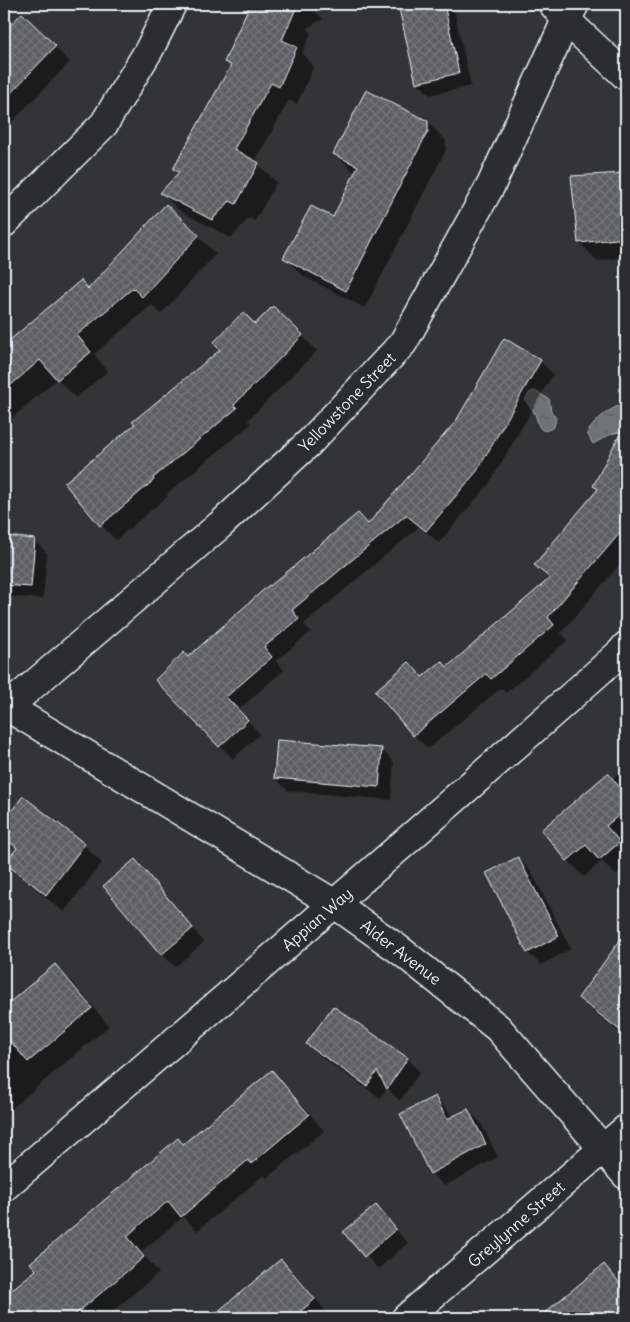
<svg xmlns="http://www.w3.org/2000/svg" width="630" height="1322" font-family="Delius,sans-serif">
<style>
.water{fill:url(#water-ripples);stroke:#9fa5aa}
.shadow{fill:#0007}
.building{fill:url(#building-cross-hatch);stroke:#e8f1f8}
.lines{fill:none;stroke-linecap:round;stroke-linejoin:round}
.minor-casing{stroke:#e8f1f8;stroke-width:31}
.tertiary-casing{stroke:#e8f1f8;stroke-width:31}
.minor{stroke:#2a2d2e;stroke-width:28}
.tertiary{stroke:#2a2d2e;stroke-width:28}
.labels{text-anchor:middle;stroke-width:4.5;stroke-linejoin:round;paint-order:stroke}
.street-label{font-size:16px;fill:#e8f1f8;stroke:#2a2d2e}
</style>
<defs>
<pattern id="water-ripples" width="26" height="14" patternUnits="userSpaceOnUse" patternTransform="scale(1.25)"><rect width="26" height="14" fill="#6e7376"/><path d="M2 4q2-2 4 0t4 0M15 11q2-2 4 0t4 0" fill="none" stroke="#5a5e60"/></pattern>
<pattern id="building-cross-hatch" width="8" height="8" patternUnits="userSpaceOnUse" patternTransform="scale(1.25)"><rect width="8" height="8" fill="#5c6063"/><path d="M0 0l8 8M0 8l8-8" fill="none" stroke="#73777a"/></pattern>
</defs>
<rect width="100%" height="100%" fill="#323536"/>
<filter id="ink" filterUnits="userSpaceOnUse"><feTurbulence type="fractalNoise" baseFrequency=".02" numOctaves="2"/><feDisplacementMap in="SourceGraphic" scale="10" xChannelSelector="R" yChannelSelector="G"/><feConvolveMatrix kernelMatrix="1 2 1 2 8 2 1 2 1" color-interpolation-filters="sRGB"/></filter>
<g filter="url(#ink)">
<g class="water">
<path d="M535 391 549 399 551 411 556 418 554 427C539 436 539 426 535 414 533 409 528 405 525 400L530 392Z"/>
<path d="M624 403 626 411V432C613 431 604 438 593 444L587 433C598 417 607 411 624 403Z"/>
</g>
<g class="shadow">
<path d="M56 4H66L63 8Z"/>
<path d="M252 4H308L323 19 307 28 311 33 302 54 314 66 297 104 289 100 255 162 277 182 255 221 249 218 231 238 180 211 162 193 179 174 174 169 231 67 226 62Z"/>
<path d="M400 4H453L471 86 430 95 417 82Z"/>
<path d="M22 15 70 62 4 130V34Z"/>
<path d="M428 122 446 141V150L365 308 303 276 285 258 334 219 356 174 335 154Z"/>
<path d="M626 174V257L597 261 579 242 572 177Z"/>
<path d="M198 236 216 254 161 314 152 305 94 354 108 371 76 398 57 379 4 425V347L81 282 89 290Z"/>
<path d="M302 336 317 351 248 420 251 424 167 494 168 496 116 540 101 525Z"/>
<path d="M540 361 553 374 489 484 439 543 420 526 304 624 311 632 276 661 284 670 238 710 260 734 233 759 156 680 188 659 369 525Z"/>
<path d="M624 429 626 430V557L561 633 568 640 506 693 501 688 428 749 414 735 409 664 424 678 447 669 551 580 536 564 599 490 594 486Z"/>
<path d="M4 537 34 540 47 553 43 599 4 596Z"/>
<path d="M381 749 394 762 391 800 288 791 275 778Z"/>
<path d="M626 766V839L621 843 626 848V867L616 875 602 861 584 877 568 860 612 779Z"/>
<path d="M23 798 84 845 102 863 64 912 25 881 7 863 17 850 4 837V823Z"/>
<path d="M518 858 531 871 571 949 541 965 528 953 488 874Z"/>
<path d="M135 861 147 874 204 942 175 967 162 954Z"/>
<path d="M617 947 626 954V1037L594 1013 579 998Z"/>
<path d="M55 965 73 983 109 1026 4 1115V1008Z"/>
<path d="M334 1008 408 1059 420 1072 400 1101 387 1088 380 1098 321 1057 308 1044Z"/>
<path d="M272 1072 287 1087 324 1131 267 1178 264 1175 197 1231 183 1217 141 1252 159 1273 104 1318H4V1298Z"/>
<path d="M435 1097 448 1110 452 1118 468 1110 481 1123 498 1157 444 1186 431 1173Z"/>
<path d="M376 1207 408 1243 378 1269 345 1232Z"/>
<path d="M281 1260 296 1275 329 1315 325 1318H212Z"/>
<path d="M604 1266 626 1289V1318H561L552 1308Z"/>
<path d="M190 1314 195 1318H185Z"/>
</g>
<g class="building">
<path d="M250 4H298L282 40 297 47 279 87 271 83 234 149 259 163 236 204 230 201 212 220 160 193 179 172 173 169 231 65 224 62Z"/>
<path d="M398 4H444L459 73 416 83Z"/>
<path d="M22 13 56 46 4 100V32Z"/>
<path d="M366 90 428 121V131L346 291 283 258 311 206 333 217 358 166 333 154Z"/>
<path d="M626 173V238L578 243 571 176Z"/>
<path d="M166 204 199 235 142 297 133 288 77 335 91 352 57 380 40 360 4 391V345L81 280 88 289Z"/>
<path d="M273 306 303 335 234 405 237 408 153 478 154 480 100 526 64 483 135 424 132 422 220 350 213 343 243 312 255 324Z"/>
<path d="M504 338 541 360 477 471 426 531 406 515 292 610 299 619 264 647 272 657 226 697 248 720 219 747 155 680 184 652 188 657 269 585 270 586 358 513 368 524 456 421Z"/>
<path d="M626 422V526L548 617 554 625 491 679 486 674 413 736 375 691 409 662 422 677 442 661 447 667 550 578 534 565 598 489 593 486Z"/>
<path d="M4 536 35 539 31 587 4 585Z"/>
<path d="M277 740 382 748 379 787 274 778Z"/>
<path d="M608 773 626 795V809L606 826 620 842 599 860 586 845 567 861 541 830Z"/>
<path d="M23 796 85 844 46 895 5 863 17 848 4 837V821Z"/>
<path d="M518 857 559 936 527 953 486 873Z"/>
<path d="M135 859 193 928 161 955 103 886Z"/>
<path d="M626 932V1035L578 998Z"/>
<path d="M55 964 92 1008 28 1062 4 1034V1007Z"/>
<path d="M333 1006 408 1058 387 1089 377 1071 367 1086 306 1044Z"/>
<path d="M272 1070 309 1115 251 1164 248 1160 181 1217 168 1201 127 1236 144 1257 71 1318H4V1296L36 1270 30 1263 178 1138 183 1144Z"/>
<path d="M435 1096 447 1119 468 1109 486 1144 430 1174 400 1114Z"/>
<path d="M376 1205 396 1229 364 1257 343 1232Z"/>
<path d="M281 1259 315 1299 293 1318H210Z"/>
<path d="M604 1264 626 1291V1318H538Z"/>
</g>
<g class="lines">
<g class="minor-casing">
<g id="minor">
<path d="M4 223 104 124 149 50 172 4"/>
<path d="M4 705 335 904 401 951 498 1028 626 1175"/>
<path d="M4 710 220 525 310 442 403 343 491 185 566 20 575 4"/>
<path d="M4 1187C211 1011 417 834 620 653L626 646"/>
<path d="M406 1318 626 1129"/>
</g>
</g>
<g class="tertiary-casing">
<path id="tertiary" d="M553 4 566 20 626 76"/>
</g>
<use href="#minor" class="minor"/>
<use href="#tertiary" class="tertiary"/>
</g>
</g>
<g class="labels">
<g class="street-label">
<text transform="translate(347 402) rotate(-46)" y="6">Yellowstone Street</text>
<text transform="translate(317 919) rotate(-41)" y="6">Appian Way</text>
<text transform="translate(401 952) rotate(37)" y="6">Alder Avenue</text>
<text transform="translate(516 1224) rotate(-41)" y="6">Greylynne Street</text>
</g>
</g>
<rect width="630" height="1322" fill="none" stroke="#2a2d2e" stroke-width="20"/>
<rect x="10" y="10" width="610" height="1302" fill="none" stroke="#e8f1f8" stroke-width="2" filter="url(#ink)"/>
</svg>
